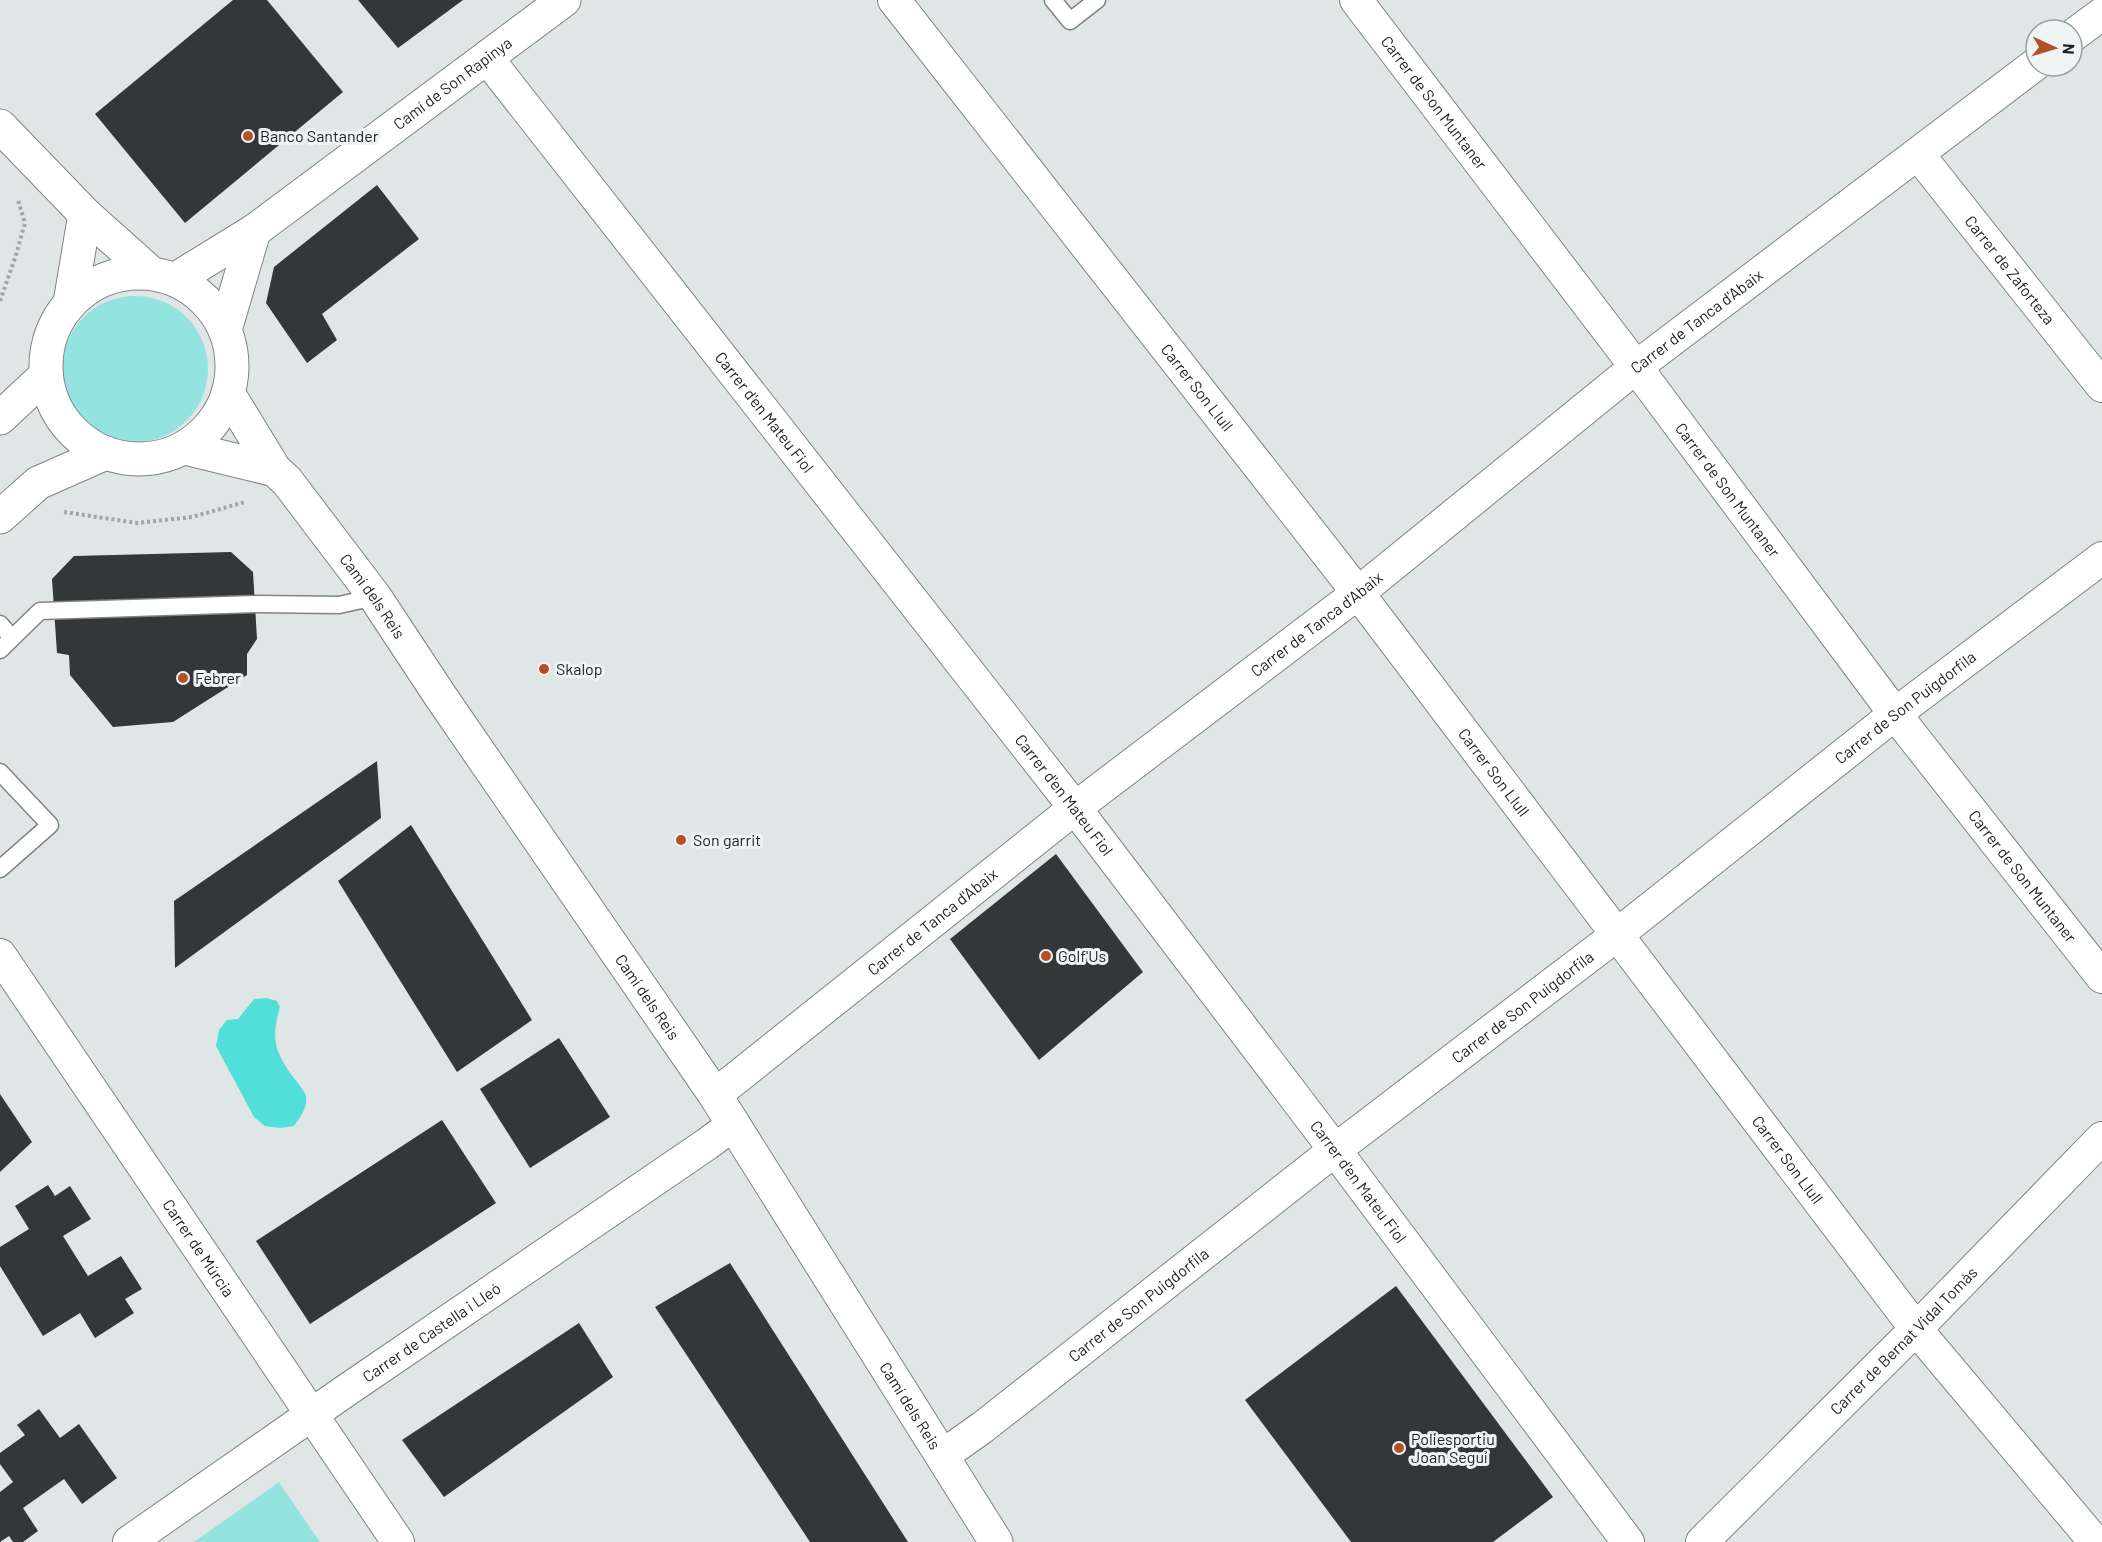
<svg xmlns="http://www.w3.org/2000/svg" width="2102" height="1542" font-family="Barlow,sans-serif">
<style>
.green{fill:#93e4e0}
.water{fill:#52dfda}
.building{fill:#333737}
.lines{fill:none;stroke-linecap:round;stroke-linejoin:round}
.lane-casing{stroke:#7f8483;stroke-width:19}
.street-casing{stroke:#7f8483;stroke-width:34}
.secondary-casing{stroke:#7f8483;stroke-width:35}
.path{stroke:#a1a5a5;stroke-width:4;stroke-dasharray:3 3;stroke-linecap:butt}
.lane{stroke:#fff;stroke-width:16}
.street{stroke:#fff;stroke-width:32}
.secondary{stroke:#fff;stroke-width:33}
.poi-dot{fill:#b54f24;stroke:#eef3f3;stroke-width:2}
.labels{text-anchor:middle;stroke-width:6;stroke-linejoin:round;paint-order:stroke}
.street-label{font-size:16px;fill:#1e2020;stroke:#eef3f3}
.poi-label{font-size:16px;fill:#1e2020;stroke:#eef3f3;text-anchor:start}
</style>
<rect width="100%" height="100%" fill="#e0e6e5"/>
<g class="green">
<circle cx="135" cy="369" r="73"/>
<path d="M279 1482 320 1542H194Z"/>
</g>
<path class="water" d="M266 998 277 1001 280 1007C271 1039 274 1050 293 1077 297 1082 304 1090 306 1096 308 1108 300 1117 294 1126L280 1128 265 1126 254 1117 216 1046 219 1030 227 1020 238 1019 254 999Z"/>
<g class="building">
<path d="M233 0H267L343 92 185 223 95 114Z"/>
<path d="M358 0H463L398 48Z"/>
<path d="M377 185 419 239 322 314 337 340 307 363 266 303 274 267Z"/>
<path d="M231 552 253 572 257 639 247 654V675L173 722 113 727 70 675 69 655 57 653 52 579 74 556Z"/>
<path d="M377 761 381 818 175 968 174 901Z"/>
<path d="M411 825 532 1020 457 1072 338 881Z"/>
<path d="M1056 854 1143 972 1039 1060 950 939Z"/>
<path d="M559 1038 610 1117 530 1168 480 1089Z"/>
<path d="M0 1094 32 1142 0 1172Z"/>
<path d="M442 1120 496 1203 310 1324 256 1241Z"/>
<path d="M48 1185 55 1196 70 1186 91 1219 63 1236 88 1276 121 1256 142 1289 125 1299 134 1313 95 1338 80 1313 43 1336 0 1266V1247L29 1229 15 1206Z"/>
<path d="M730 1263 908 1542H810L655 1307Z"/>
<path d="M1396 1286 1553 1497 1493 1542H1351L1245 1400Z"/>
<path d="M579 1323 613 1377 444 1497 402 1440Z"/>
<path d="M39 1409 60 1438 79 1424 117 1478 82 1504 64 1479 23 1508 38 1531 23 1542H13L9 1536 0 1542V1492L13 1482 0 1464V1453L25 1435 17 1425Z"/>
</g>
<g class="lines">
<g class="lane-casing">
<g id="lane">
<path d="M1053 0 1070 21 1097 0"/>
<path d="M0 624 12 638"/>
<path d="M0 650 40 611 256 604 339 605 375 597"/>
<path d="M0 772 50 825 0 869"/>
</g>
</g>
<g class="street-casing">
<g id="street">
<path id="s1" d="M894 0 1358 593 1916 1329 2095 1542"/>
<path id="s2" d="M1356 0 1636 367 1895 714 2102 977"/>
<path d="M2072 36 2102 14"/>
<path id="s3" d="M487 58 1075 808 1335 1150 1628 1542"/>
<path id="s4" d="M1918 154 2102 386"/>
<path id="s5" d="M0 955 398 1542"/>
<path id="s6" d="M715 1095 1075 808 1358 593 1636 367 2036 64"/>
<path id="s7" d="M942 1456 983 1427 1335 1150 1618 934 1895 714 2102 558"/>
<path id="s8" d="M129 1542 341 1394 707 1144 734 1124"/>
<path id="s9" d="M1702 1542 1916 1329 2102 1138"/>
</g>
</g>
<g class="secondary-casing">
<g id="secondary">
<path d="M0 126 85 214 151 273"/>
<circle cx="139" cy="366" r="93"/>
<path id="s10" d="M176 279 254 231 564 0"/>
<path d="M70 303 85 214"/>
<path d="M225 330 254 231"/>
<path id="s11" d="M228 393 275 470 287 481 375 597 441 697 715 1095 996 1542"/>
<path d="M0 418 46 375"/>
<path d="M185 448 275 470"/>
<path d="M0 517 38 483 106 453"/>
</g>
</g>
<g class="path">
<path d="M0 301 15 258 25 223 18 200"/>
<path d="M64 512 137 523 192 517 245 502"/>
</g>
<use href="#lane" class="lane"/>
<use href="#street" class="street"/>
<use href="#secondary" class="secondary"/>
</g>
<g class="poi-dot">
<circle cx="248" cy="136" r="6"/>
<circle cx="544" cy="669" r="6"/>
<circle cx="183" cy="678" r="6"/>
<circle cx="681" cy="840" r="6"/>
<circle cx="1046" cy="956" r="6"/>
<circle cx="1399" cy="1448" r="6"/>
</g>
<g class="labels">
<g class="street-label">
<text dy="6" stroke="none"><textPath href="#s10" startOffset="339">Camí de Son Rapinya</textPath></text>
<text dy="6" stroke="none"><textPath href="#s2" startOffset="129">Carrer de Son Muntaner</textPath></text>
<text dy="6" stroke="none"><textPath href="#s4" startOffset="148">Carrer de Zaforteza</textPath></text>
<text dy="6" stroke="none"><textPath href="#s6" startOffset="1250">Carrer de Tanca d'Abaix</textPath></text>
<text dy="6" stroke="none"><textPath href="#s1" startOffset="492">Carrer Son Llull</textPath></text>
<text dy="6" stroke="none"><textPath href="#s3" startOffset="450">Carrer d'en Mateu Fiol</textPath></text>
<text dy="6" stroke="none"><textPath href="#s2" startOffset="615">Carrer de Son Muntaner</textPath></text>
<text dy="6" stroke="none"><textPath href="#s11" startOffset="250">Camí dels Reis</textPath></text>
<text dy="6" stroke="none"><textPath href="#s6" startOffset="764">Carrer de Tanca d'Abaix</textPath></text>
<text dy="6" stroke="none"><textPath href="#s7" startOffset="1220">Carrer de Son Puigdorfila</textPath></text>
<text dy="6" stroke="none"><textPath href="#s1" startOffset="978">Carrer Son Llull</textPath></text>
<text dy="6" stroke="none"><textPath href="#s3" startOffset="936">Carrer d'en Mateu Fiol</textPath></text>
<text dy="6" stroke="none"><textPath href="#s2" startOffset="1101">Carrer de Son Muntaner</textPath></text>
<text dy="6" stroke="none"><textPath href="#s6" startOffset="278">Carrer de Tanca d'Abaix</textPath></text>
<text dy="6" stroke="none"><textPath href="#s11" startOffset="736">Camí dels Reis</textPath></text>
<text dy="6" stroke="none"><textPath href="#s7" startOffset="734">Carrer de Son Puigdorfila</textPath></text>
<text dy="6" stroke="none"><textPath href="#s1" startOffset="1464">Carrer Son Llull</textPath></text>
<text dy="6" stroke="none"><textPath href="#s3" startOffset="1422">Carrer d'en Mateu Fiol</textPath></text>
<text dy="6" stroke="none"><textPath href="#s5" startOffset="354">Carrer de Múrcia</textPath></text>
<text dy="6" stroke="none"><textPath href="#s7" startOffset="248">Carrer de Son Puigdorfila</textPath></text>
<text dy="6" stroke="none"><textPath href="#s8" startOffset="368">Carrer de Castella i Lleó</textPath></text>
<text dy="6" stroke="none"><textPath href="#s9" startOffset="285">Carrer de Bernat Vidal Tomàs</textPath></text>
<text dy="6" stroke="none"><textPath href="#s11" startOffset="1222">Camí dels Reis</textPath></text>
</g>
<g class="poi-label">
<text x="260" y="142">Banco Santander</text>
<text x="556" y="675">Skalop</text>
<text x="195" y="684">Febrer</text>
<text x="693" y="846">Son garrit</text>
<text x="1058" y="962">Golf'Us</text>
<text x="1411" y="1445">Poliesportiu<tspan x="1411" dy="18">Joan Seguí</tspan></text>
</g>
</g>
<g transform="translate(2054 48) rotate(94)"><circle r="28" fill="#eef3f3" stroke="#9b9f9f" stroke-width="1.5"/>
<path d="M0-4.5L10 22L0 15L-10 22Z" fill="#b54f24"/>
<text y="-9" font-size="16" font-weight="bold" text-anchor="middle" fill="#1e2020">N</text>
</g>
</svg>
